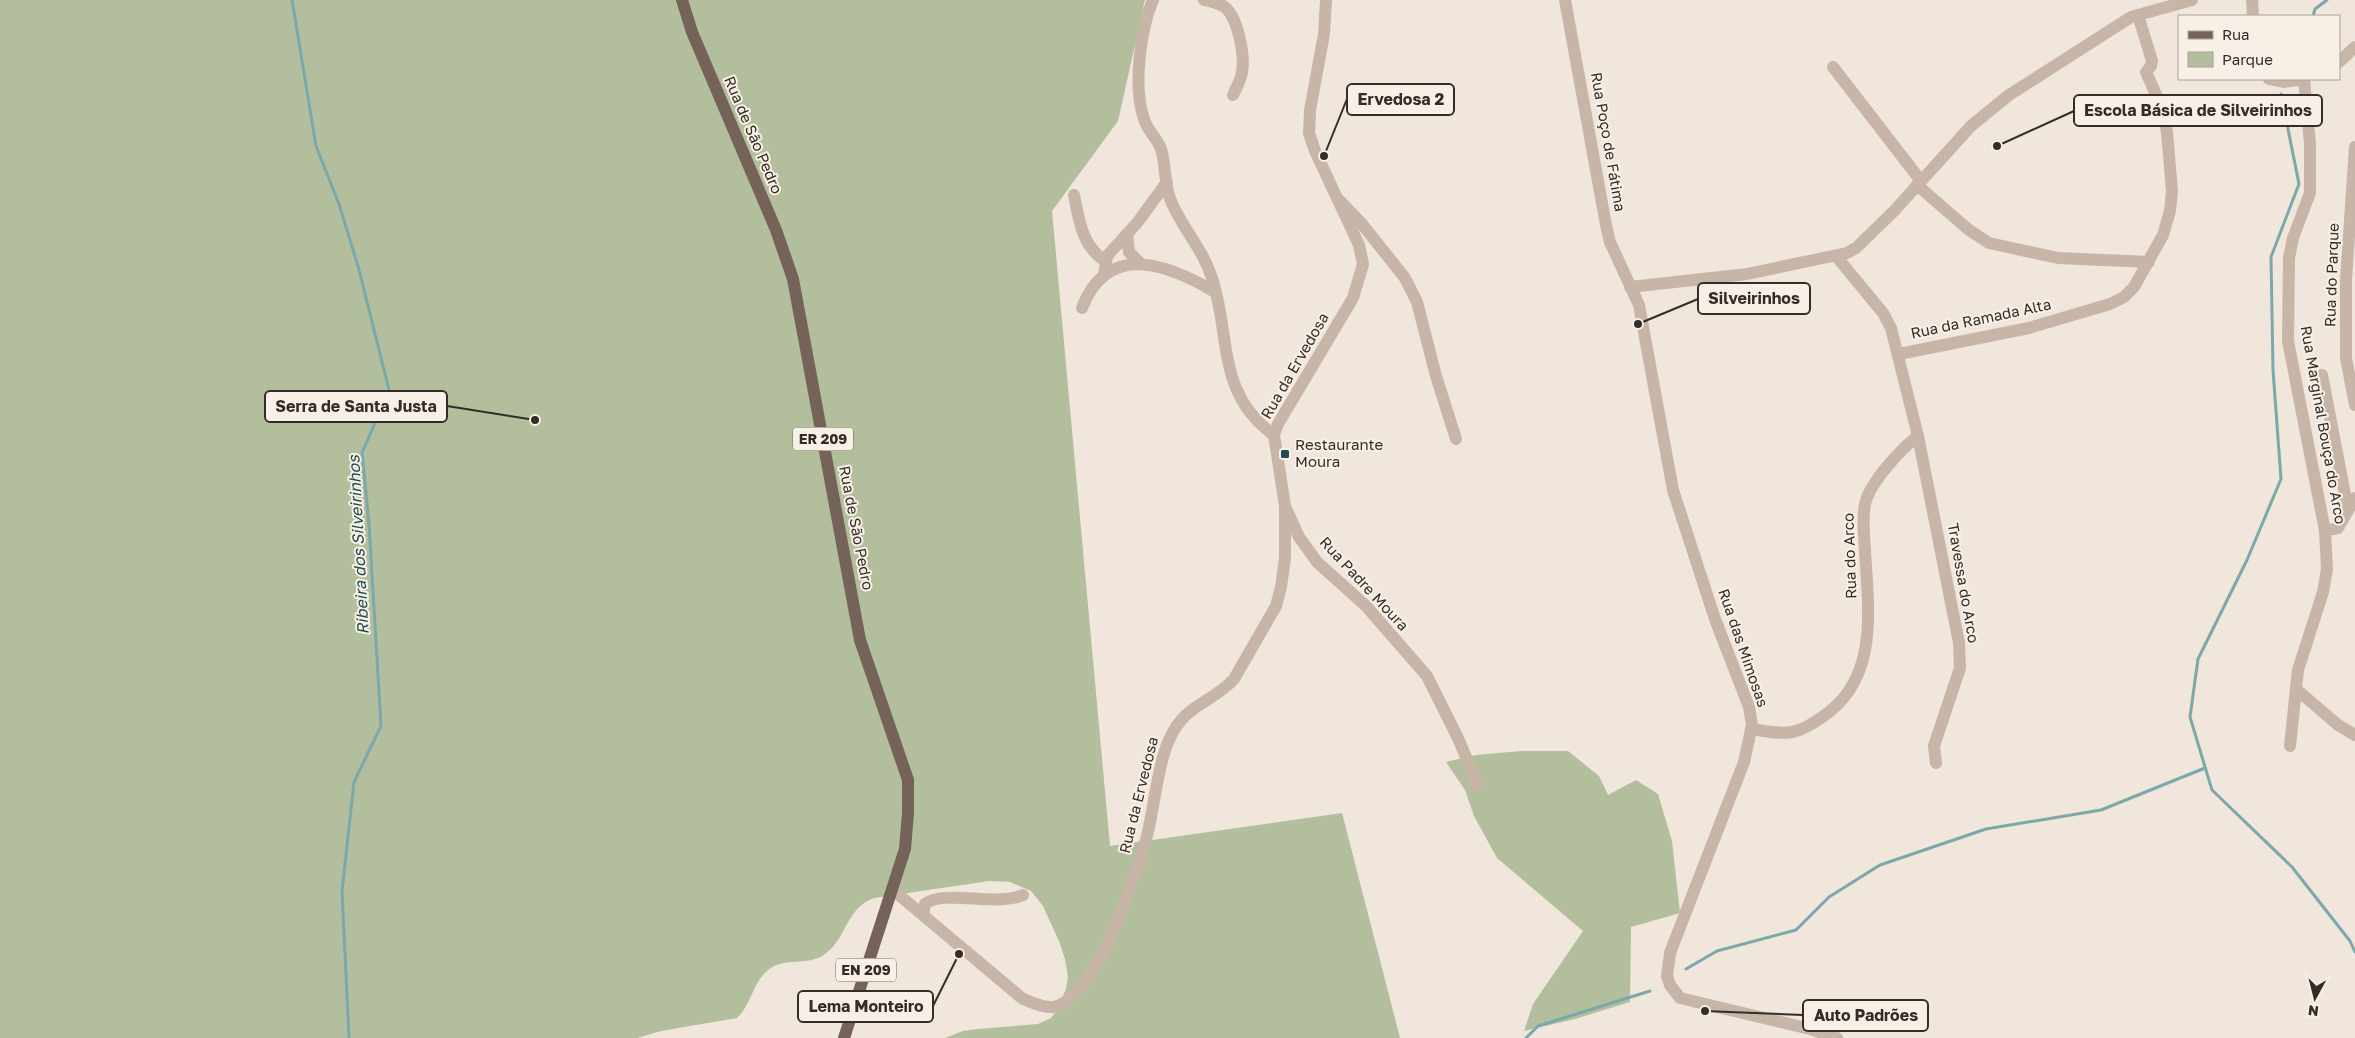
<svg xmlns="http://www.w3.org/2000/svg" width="2355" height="1038" font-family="'Golos Text',sans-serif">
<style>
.green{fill:#b2be9c}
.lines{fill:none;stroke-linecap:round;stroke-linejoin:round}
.stream{stroke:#7ca8ab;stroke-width:3}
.minor{stroke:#c7b6a7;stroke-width:12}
.tertiary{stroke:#c7b6a7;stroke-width:12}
.primary{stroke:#756359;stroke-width:12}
.poi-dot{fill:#204e52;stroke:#f8f0e7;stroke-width:2}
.labels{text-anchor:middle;stroke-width:4;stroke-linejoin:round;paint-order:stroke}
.shield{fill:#f8f0e7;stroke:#6f6761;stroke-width:1}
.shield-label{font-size:14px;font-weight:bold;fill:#342c27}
.street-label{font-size:15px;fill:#342c27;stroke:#f8f0e7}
.poi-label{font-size:15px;fill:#342c27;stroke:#f8f0e7;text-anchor:start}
.water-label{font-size:16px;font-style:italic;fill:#204e52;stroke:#f8f0e7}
.leader{fill:none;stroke:#342c27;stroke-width:2}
.callout-dot{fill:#342c27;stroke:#f8f0e7;stroke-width:2}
.callout{fill:#f8f0e7;stroke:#342c27;stroke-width:2}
.callout-label{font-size:16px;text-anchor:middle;font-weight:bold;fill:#342c27}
</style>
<rect width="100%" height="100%" fill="#f0e6db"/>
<g class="green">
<path d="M0 0H1145L1118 121 1052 211 1110 846 1342 813 1400 1038H945L963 1031 978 1029 1038 1024 1051 1018 1058 1009 1066 989 1068 977 1065 959 1059 941 1043 906 1031 891 1010 882 989 881 874 898C846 908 847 938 825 954 808 967 785 956 768 970 753 982 751 1005 737 1018L661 1031 637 1038H0Z"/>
<path d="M1521 751H1568L1599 776 1608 795 1636 780 1658 794 1672 841 1680 913 1631 927 1630 1002 1575 1019 1524 1031 1533 1004 1583 931 1497 858 1474 816 1465 790 1446 762 1476 755Z"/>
</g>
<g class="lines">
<g class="stream">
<path d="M292 0 316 146 339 204 358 266 389 390 362 453 369 524 381 726 354 782 342 891 349 1038"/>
<path d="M2313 16 2315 9 2327 0"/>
<path d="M2281 94 2299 184 2271 257 2273 370 2281 479 2247 560 2198 659 2190 717 2212 790 2292 867 2350 941 2355 952"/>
<path d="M1686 969 1717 951 1796 930 1829 897 1880 865 1986 829 2101 810 2205 768"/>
<path d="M1526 1038 1538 1026 1650 991"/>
</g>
<g class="minor">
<path d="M1153 0C1140 30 1133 88 1144 119 1147 130 1157 138 1161 149 1166 165 1164 185 1171 201 1182 228 1203 249 1212 278 1231 335 1216 394 1274 435"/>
<path d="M1204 0C1210 1 1218 3 1223 6 1238 15 1245 56 1242 72 1241 80 1236 88 1233 95"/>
<path d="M2252 0 2253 16"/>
<path d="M2339 62 2355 47"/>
<path d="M1833 67 1921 181"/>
<path d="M2269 79 2283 82 2304 79 2310 144V193L2293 238 2289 258 2288 341 2325 531 2327 569 2323 592 2298 670 2290 746"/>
<path d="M2355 147 2346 280V358L2355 405"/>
<path d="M1917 185 1969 230 1989 243 2058 258 2149 262"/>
<path d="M1074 195C1079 220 1082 246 1105 261"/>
<path d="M1340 201 1362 224 1405 278 1417 302 1436 376 1456 439"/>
<path d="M1127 234 1129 252 1141 264"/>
<path d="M1836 256 1883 313 1891 328 1918 436 1959 643 1960 668 1934 746 1936 763"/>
<path d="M1104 275 1107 256 1137 223 1167 182"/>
<path d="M1630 287 1747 274 1847 253 1856 248 1894 211 1971 126 2009 95 2131 17 2192 0"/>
<path d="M1082 308C1108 241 1168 264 1215 292"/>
<path d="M1899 354 2029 328 2110 304 2124 297 2134 287 2163 235 2170 211 2172 191 2167 132 2162 108 2146 72 2151 66 2152 61 2138 15"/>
<path d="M2322 375 2348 510"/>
<path d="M1285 506 1299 537 1317 562 1366 606 1427 676 1458 738 1478 786"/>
<path d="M2325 531 2338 528 2355 498"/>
<path d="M2296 689 2338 725 2355 735"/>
<path d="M1752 729C1789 736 1799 735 1829 712 1879 673 1868 606 1865 550 1864 535 1862 518 1865 504 1870 482 1901 449 1918 436"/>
<path d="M923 915 925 904C944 889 996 907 1023 895"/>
</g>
<g class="tertiary">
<path d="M1565 0 1606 225 1610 242 1639 305 1673 490 1715 619 1749 707 1752 725 1744 762 1670 953 1667 976 1670 985 1680 998 1810 1029 1837 1038"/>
<path d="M893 890 1023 999C1032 1002 1042 1008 1052 1007 1095 1002 1137 873 1147 836 1154 808 1158 764 1169 740 1185 703 1211 704 1234 679L1276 606 1281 587 1285 558V506L1274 435 1278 424 1353 298 1363 264 1359 245 1315 151 1309 133 1310 110 1324 34 1326 0"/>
</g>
<path class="primary" d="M682 0 692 32 776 230 793 279 860 640 908 780V813L905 849 844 1038"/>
</g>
<rect class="poi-dot" x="1280" y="449" width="10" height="10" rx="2.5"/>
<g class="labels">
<g class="shield">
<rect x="793" y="427.5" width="60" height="23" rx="4"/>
<rect x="836" y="958.5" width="60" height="23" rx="4"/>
</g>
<g class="shield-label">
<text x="823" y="444">ER 209</text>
<text x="866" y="975">EN 209</text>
</g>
<g class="street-label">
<text transform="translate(753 135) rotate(67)" y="5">Rua de São Pedro</text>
<text transform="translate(1608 142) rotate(80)" y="5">Rua Poço de Fátima</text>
<text transform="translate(2332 275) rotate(-88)" y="5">Rua do Parque</text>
<text transform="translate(1981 319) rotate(-12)" y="5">Rua da Ramada Alta</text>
<text transform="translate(1295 366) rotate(-60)" y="5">Rua da Ervedosa</text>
<text transform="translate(2323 425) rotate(80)" y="5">Rua Marginal Bouça do Arco</text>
<text transform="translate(856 528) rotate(79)" y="5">Rua de São Pedro</text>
<text transform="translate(1850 556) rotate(-92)" y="5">Rua do Arco</text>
<text transform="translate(1963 583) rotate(80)" y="5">Travessa do Arco</text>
<text transform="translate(1364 584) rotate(47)" y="5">Rua Padre Moura</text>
<text transform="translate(1743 648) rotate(71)" y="5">Rua das Mimosas</text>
<text transform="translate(1139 795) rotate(-76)" y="5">Rua da Ervedosa</text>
</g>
<g class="poi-label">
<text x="1295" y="450">Restaurante<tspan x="1295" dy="17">Moura</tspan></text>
</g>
<g class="water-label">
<text transform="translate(358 545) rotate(-93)" y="6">Ribeira dos Silveirinhos</text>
</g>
</g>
<path class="leader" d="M1324 156L1347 99M1997 146L2074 111M1638 324L1698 299M535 420L447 406M959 954L933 1006M1705 1011L1803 1015"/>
<g class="callout-dot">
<circle cx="1324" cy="156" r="5"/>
<circle cx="1997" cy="146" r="5"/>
<circle cx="1638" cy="324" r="5"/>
<circle cx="535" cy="420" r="5"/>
<circle cx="959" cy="954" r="5"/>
<circle cx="1705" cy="1011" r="5"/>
</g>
<g class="callout">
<rect x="1347" y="84" width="107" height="31" rx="5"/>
<rect x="2074" y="95" width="248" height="31" rx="5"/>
<rect x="1698" y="283" width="112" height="31" rx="5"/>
<rect x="265" y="391" width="182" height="31" rx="5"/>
<rect x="798" y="991" width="135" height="31" rx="5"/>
<rect x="1803" y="1000" width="125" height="31" rx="5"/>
</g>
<g class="callout-label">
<text x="1401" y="105">Ervedosa 2</text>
<text x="2198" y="116">Escola Básica de Silveirinhos</text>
<text x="1754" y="304">Silveirinhos</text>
<text x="356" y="412">Serra de Santa Justa</text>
<text x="866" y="1012">Lema Monteiro</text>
<text x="1866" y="1021">Auto Padrões</text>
</g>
<rect x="2178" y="15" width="162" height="65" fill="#f8f0e7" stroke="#aaa29a"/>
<rect x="2188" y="31" width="25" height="8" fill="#756359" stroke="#aaa29a"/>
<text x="2222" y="40" font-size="15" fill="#342c27">Rua</text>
<rect x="2188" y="52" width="25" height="15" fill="#b2be9c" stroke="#aaa29a"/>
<text x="2222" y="65" font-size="15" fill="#342c27">Parque</text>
<g transform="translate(2315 998) rotate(187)" stroke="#f8f0e7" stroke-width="4" paint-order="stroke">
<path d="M0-4L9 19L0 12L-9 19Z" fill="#342c27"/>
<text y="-8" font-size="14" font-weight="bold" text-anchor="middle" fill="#342c27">N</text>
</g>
</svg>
